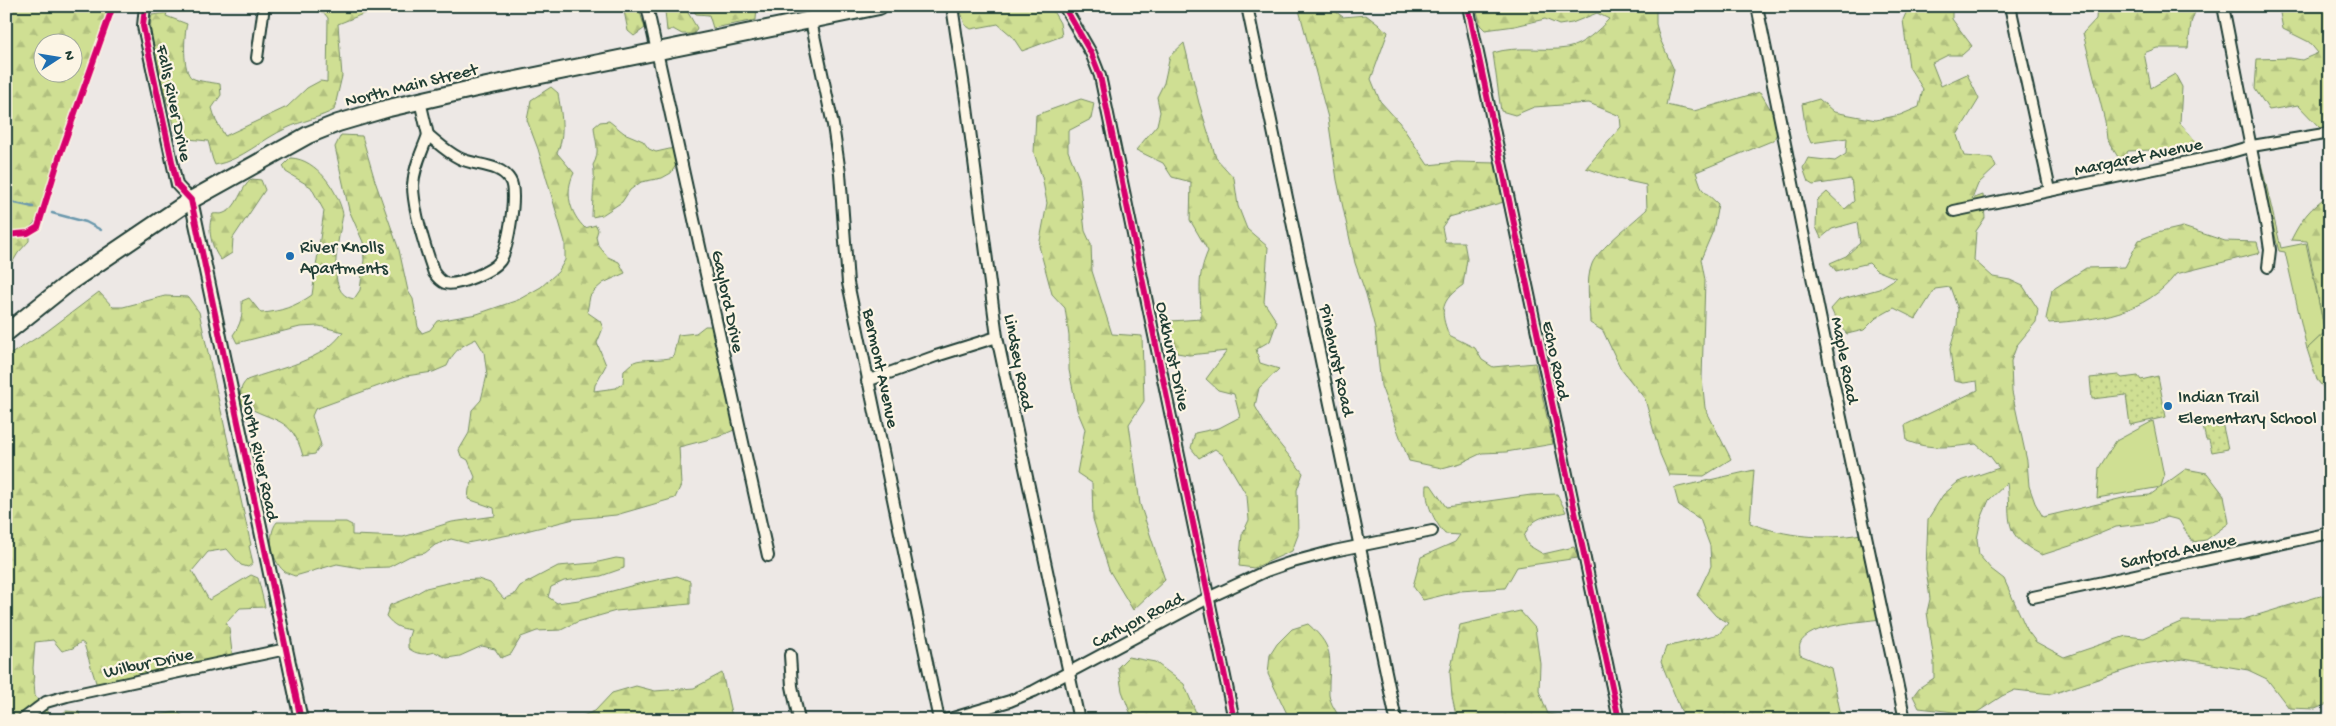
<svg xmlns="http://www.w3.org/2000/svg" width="2336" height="726" font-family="'Gochi Hand',sans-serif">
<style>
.grass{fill:#cfdf93;stroke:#778e64}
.forest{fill:url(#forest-firs);stroke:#778e64;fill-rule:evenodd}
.park{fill:url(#park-dots);stroke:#778e64}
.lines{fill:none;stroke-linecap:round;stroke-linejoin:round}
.stream{stroke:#6b98ad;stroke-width:2.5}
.minor-casing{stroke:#1f3d34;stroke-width:14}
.tertiary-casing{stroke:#1f3d34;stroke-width:16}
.primary-casing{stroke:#1f3d34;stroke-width:20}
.minor{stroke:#fcf5e5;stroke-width:10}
.tertiary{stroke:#fcf5e5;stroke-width:12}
.primary{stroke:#fcf5e5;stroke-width:16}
.cycleway-casing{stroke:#fcf5e5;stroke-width:9}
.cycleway{stroke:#d6006c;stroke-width:6}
.poi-dot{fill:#1f6fb2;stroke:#fcf5e5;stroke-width:2}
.labels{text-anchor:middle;stroke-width:4.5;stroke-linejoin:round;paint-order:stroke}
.street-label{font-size:18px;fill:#1f3d34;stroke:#fcf5e5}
.poi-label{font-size:18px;fill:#1f3d34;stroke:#fcf5e5;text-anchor:start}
</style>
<defs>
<pattern id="forest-firs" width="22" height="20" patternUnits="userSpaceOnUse" patternTransform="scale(1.25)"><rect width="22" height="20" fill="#cfdf93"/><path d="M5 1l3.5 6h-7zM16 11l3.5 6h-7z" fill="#b1c07f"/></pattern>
<pattern id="park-dots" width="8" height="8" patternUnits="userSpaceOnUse" patternTransform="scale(1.25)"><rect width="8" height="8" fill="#cfdf93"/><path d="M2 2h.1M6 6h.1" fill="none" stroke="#b1c07f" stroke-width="1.8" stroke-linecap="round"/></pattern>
</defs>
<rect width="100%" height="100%" fill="#ede8e5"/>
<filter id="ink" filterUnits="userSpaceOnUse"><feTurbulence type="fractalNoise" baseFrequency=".02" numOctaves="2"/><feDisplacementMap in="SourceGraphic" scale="10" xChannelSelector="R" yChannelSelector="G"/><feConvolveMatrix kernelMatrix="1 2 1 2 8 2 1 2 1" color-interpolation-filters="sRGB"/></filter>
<g filter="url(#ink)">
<g class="grass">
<path d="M2258 159H2260L2281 248 2306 243 2325 332 2307 349 2285 252 2279 251 2277 244Z"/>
<path d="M2153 421 2164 476 2161 487 2097 498 2099 468 2116 441Z"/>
</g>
<g class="forest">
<path d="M6 6H112C91 66 68 124 49 184 45 198 41 220 29 228V241L18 253 6 273ZM42 42H72V72H42Z"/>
<path d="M318 6H402L363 14 338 24 342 76 334 110C319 118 302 121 287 128 262 139 242 160 215 165 211 157 211 150 208 141L178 138C172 113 144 37 152 15L167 13 166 16 187 24C184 34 182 72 192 78 200 82 211 82 220 84L221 95 212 108 216 121 225 136 287 107 307 88 320 81 327 82 328 18 325 14 319 12Z"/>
<path d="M623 6H638L645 28 634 36 628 31Z"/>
<path d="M661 6H684L697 28 694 34H682L673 29 667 31 665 11Z"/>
<path d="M697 6H757L756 20 713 28 709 15 696 14 693 9Z"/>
<path d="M965 6H1050L1060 23 1062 36 1022 51 1012 36 998 24 971 29 965 25 961 12Z"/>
<path d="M1298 6H1328L1343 17 1366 15 1388 32 1371 79 1380 101 1399 122 1428 165 1457 162 1496 163 1504 202 1449 217 1442 227 1445 242H1464L1467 259 1463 285C1441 300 1439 311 1449 335L1475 348 1482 360 1493 367 1535 363 1553 444 1506 452 1482 453 1461 463 1442 468 1409 461 1381 386 1375 328 1366 294 1355 263 1337 180 1328 118Z"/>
<path d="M1476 6H1656V24L1660 39 1674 70 1666 105 1694 111 1760 92 1771 110 1779 128 1774 140 1696 172 1702 189 1718 204 1713 231 1701 259 1705 280 1702 378 1705 408 1731 459 1704 476 1669 475 1660 454 1645 399 1621 369 1603 331 1590 323C1590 305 1585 281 1592 264 1597 250 1635 221 1647 209L1646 185 1618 179 1586 168 1621 127 1620 116 1589 103 1534 107 1515 115 1501 111 1493 53C1517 45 1543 52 1567 48 1583 45 1599 30 1609 19L1597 13 1572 23 1559 25 1545 19 1515 26 1485 30 1480 25Z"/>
<path d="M1909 6H1952V19L1972 46 1962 55H1948L1932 63 1941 86 1967 74 1979 99 1957 135 1964 156 1992 158 1996 167 1978 184 1972 199 1983 195 1985 218 1976 231 1974 260 1993 277 2010 280 2023 286 2038 309 2036 322 2017 345 2011 361 2012 392 2027 461 2029 486 2035 503 2043 517 2127 497 2150 495 2186 469 2207 473 2224 495 2229 523 2206 540 2192 542 2179 520 2167 517 2151 523 2116 527 2070 546 2042 555C2000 534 2012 521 2007 483L1989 500 1981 519 1977 539 1979 555 1991 569 2004 579 2027 630 2036 642 2064 657 2126 636 2144 638 2183 621H2238L2330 593V703L2315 709 2289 708 2267 679 2248 670 2183 659 2138 666 2052 694 2015 690 2002 696 1976 713H1963L1919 708 1913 696 1919 688 1934 678V661L1927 612 1930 599 1926 569 1928 519 1943 495 1958 482 1999 468 1990 456 1976 444C1953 447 1929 450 1907 441L1905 425 1978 390 1977 381 1964 383 1954 381 1950 349 1957 325 1958 309 1950 287 1935 289 1916 319 1894 308 1876 318 1864 330 1847 334 1838 324 1831 309 1839 300 1879 289 1896 278 1876 270 1869 263 1836 271 1830 263 1846 256 1860 243 1857 222 1832 229 1821 238 1816 227 1817 201 1827 192 1845 209 1854 201 1851 179 1813 185 1808 182 1803 168 1808 158 1835 161 1846 154 1847 138 1811 143 1806 131 1802 104 1819 99 1834 112 1876 120 1900 115 1919 107 1923 89 1909 67 1903 20Z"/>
<path d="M2097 6H2197L2191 23 2188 48H2157L2144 53 2151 88 2175 74 2182 87 2180 123 2199 145 2169 156 2152 150 2128 151 2121 162 2107 139 2105 121 2083 33 2096 19Z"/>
<path d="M2293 6H2330V125L2320 128 2298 105 2269 110 2255 89 2257 59 2290 58 2302 60 2318 53 2309 42 2283 29 2280 13Z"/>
<path d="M1184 43 1199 103 1216 158 1234 178 1238 206 1247 229 1268 247 1264 302 1277 322 1270 341 1256 349 1260 363 1279 369 1259 388 1255 406 1269 431 1303 473 1297 490 1298 535 1292 551 1254 568 1239 566 1242 535 1249 520 1247 496 1223 455 1215 449 1199 458 1191 448 1195 433 1219 428 1240 417 1234 394 1218 390 1206 379 1227 351 1189 355 1177 353 1171 334V321L1201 319C1201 291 1196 279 1208 251L1190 220 1191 182 1172 177 1163 163 1136 150 1157 125 1160 112 1157 97 1164 83 1170 56Z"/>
<path d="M551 87 558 93C561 113 566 134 557 153L574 173C564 192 570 214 585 228L596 225 598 230 596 237 598 245 608 257 619 262 625 273 603 283 595 290 590 296 587 312 600 321 603 328 597 343 606 365 595 385 594 391 616 388 623 383 624 370C628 367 630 364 634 362 641 358 662 361 673 357L678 335 696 333 705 326H712L717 337 734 430 718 437 679 447 681 485 675 498 616 515 574 519 514 534 467 543 451 539 435 545 425 553 410 556 389 567 361 568 337 564 295 576C292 575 286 573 284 571 271 560 267 534 277 522H346L352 525V535L403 537 452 522 495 516 494 508 468 499 469 489 475 477 468 460 461 456 459 450 469 433 472 410 481 400 487 375 484 352 476 339C461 346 454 350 447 366L433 372 406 376 315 409 312 416 321 445 315 454 303 456C292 415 273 423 242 404 239 393 240 387 247 380 279 368 324 361 343 332L319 326 300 327 237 343 233 335C241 324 243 315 242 301L249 298 261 313C280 312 296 306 312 295L324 211 311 187 286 172 283 166 291 158C317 159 338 191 343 214 340 235 323 295 354 299L360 290 364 260 363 242 349 210 335 147 341 135 362 136 375 181 399 250 408 291 413 299 418 327 422 333 430 330 437 321 477 314 518 300 541 287 558 272 565 260V242L538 149 527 120 531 100Z"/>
<path d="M1081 99 1094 103 1091 119 1068 131V151L1079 178 1085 231 1091 244 1092 271 1112 334 1142 336 1144 401 1129 424 1140 504 1165 580 1133 610 1109 570 1093 519 1092 483 1077 473 1085 429 1077 410 1069 370V336L1065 308 1052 294 1039 246 1047 203 1042 177 1034 153 1036 115Z"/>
<path d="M609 121 624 133 643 141 649 149 656 152 674 148 676 165 671 173 662 178 641 182 630 190 622 202 602 215 592 217C592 204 596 174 593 165 601 152 595 141 594 127L600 122Z"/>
<path d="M252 179 261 180 265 190 233 238 232 253 221 260C212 250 206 227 213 214 217 213 220 215 224 213 238 209 240 187 252 179Z"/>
<path d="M2330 194V396L2317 380 2307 349 2325 332 2307 241 2291 240C2302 218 2310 208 2330 194Z"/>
<path d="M2183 227 2225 241 2257 242 2260 253 2176 274C2146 314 2096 320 2049 323L2046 319 2052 290 2086 268 2125 267 2139 240 2157 233Z"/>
<path d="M99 292 113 307H123L165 296 188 297 199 312 251 545 249 546 253 563 248 567 241 565 227 549 208 552 192 571 209 600 251 575 258 578 265 607 240 608 226 623 229 628 233 660 98 689 84 644 81 642 73 648 62 651 53 640 35 642 33 668 35 696 53 719 66 711 79 712 81 720H6V357L46 332Z"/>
<path d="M1754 470 1750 523C1786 537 1824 540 1862 534L1880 619C1862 622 1808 624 1800 644 1799 647 1800 652 1800 655L1831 668 1842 720H1685L1661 662 1666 647 1719 634 1728 623 1716 616 1697 595 1711 566 1710 546 1700 519 1679 506 1674 488Z"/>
<path d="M1427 485H1431L1446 507 1531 495 1557 494 1566 512C1546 517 1532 515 1524 537L1528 545 1543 554 1574 547 1578 558 1517 567 1505 588 1460 591 1423 600 1413 586 1421 557 1455 542 1460 535 1445 534C1434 521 1425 503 1427 485Z"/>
<path d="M616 558 624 559V568L601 576 564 581 551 587 548 597 557 603 579 600 638 584 677 576 690 581V604L616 611 577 622 561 630 537 631 521 637 511 654 501 658 495 649 482 646 460 656 447 658 435 652C425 655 417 655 408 648V639L411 630C399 628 394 626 386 616L390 605 410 597 426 588 460 580 478 579 490 583 504 599 514 595 520 586 558 566 594 563Z"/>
<path d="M1520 611 1535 628 1540 664 1539 691 1548 714 1580 720H1457L1452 697 1450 673 1460 625Z"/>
<path d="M1308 624C1338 650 1328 661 1329 695 1330 703 1337 713 1341 720H1290L1268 674 1270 655 1277 644 1292 629Z"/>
<path d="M1128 657 1155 662 1184 684 1199 720H1133L1122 691 1118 667Z"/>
<path d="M722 673 732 717 702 720H573L595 711 612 693 636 686 655 691 694 688Z"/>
<path d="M177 712 189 720H154L160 715Z"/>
</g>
<g class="park">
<path d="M2118 375 2122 378 2138 376 2141 380 2158 376 2166 417 2130 425 2126 395 2092 399 2090 378Z"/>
<path d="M2221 418 2228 449 2212 452 2209 440H2206L2202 422Z"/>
</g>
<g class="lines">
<g class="stream">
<path d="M6 201 33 207"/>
<path d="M52 213 86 222 101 230"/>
</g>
<g class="minor-casing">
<g id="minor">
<path d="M145 6 143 26 177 185 191 200"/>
<path d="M647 6 768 556"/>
<path d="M952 6 966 100 997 337 1079 720"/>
<path d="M1064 6 1091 53 1100 76 1234 720"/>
<path d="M1247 6 1396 720"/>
<path d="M1468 6 1619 720"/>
<path d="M1757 6 1833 380 1905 720"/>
<path d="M2010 6 2050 190"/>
<path d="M2223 6 2267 229 2270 250 2268 267"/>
<path d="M811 21 833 125 840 173 848 283 939 720"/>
<path d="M257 58 264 6"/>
<path d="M420 101 428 135"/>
<path d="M428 135C438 143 447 152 459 158 474 166 500 163 510 180 518 192 508 249 500 261 493 271 456 287 445 283 440 281 437 277 434 273 426 250 413 208 413 185 414 167 422 152 428 135Z"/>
<path d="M1954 211 2221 155 2252 146 2330 133"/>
<path d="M867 381 936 356 997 337"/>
<path d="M2033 597 2330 533"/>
<path d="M790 655 792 686 799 720"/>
<path d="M22 720 46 702 67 696 286 649"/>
<path d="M946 720 1010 701 1034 691 1210 597 1266 571 1289 563 1334 551 1432 531"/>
</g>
</g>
<g class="tertiary-casing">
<path id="tertiary" d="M191 200 301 720"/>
</g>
<g class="primary-casing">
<path id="primary" d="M6 333 70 282 191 200 308 135 338 123 389 108 472 89 879 6"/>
</g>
<use href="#minor" class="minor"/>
<use href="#tertiary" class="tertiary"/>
<use href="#primary" class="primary"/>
<g class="cycleway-casing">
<g id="cycleway">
<path d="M145 6 143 26 177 185 191 200 301 720"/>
<path d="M1064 6 1091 53 1100 76 1234 720"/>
<path d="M1468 6 1619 720"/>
<path d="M6 235 28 233 38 227 60 155 113 6"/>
</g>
</g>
<use href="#cycleway" class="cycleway"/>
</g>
</g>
<g class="poi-dot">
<circle cx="290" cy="256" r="5"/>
<circle cx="2168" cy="406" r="5"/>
</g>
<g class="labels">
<g class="street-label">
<text transform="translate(411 84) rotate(-14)" y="6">North Main Street</text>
<text transform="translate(175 103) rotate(78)" y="6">Falls River Drive</text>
<text transform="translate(2138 156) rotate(-12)" y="6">Margaret Avenue</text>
<text transform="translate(729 301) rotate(78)" y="6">Gaylord Drive</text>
<text transform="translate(1174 356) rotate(78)" y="6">Oakhurst Drive</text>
<text transform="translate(1338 360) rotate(78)" y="6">Pinehurst Road</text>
<text transform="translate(1557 360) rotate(78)" y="6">Echo Road</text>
<text transform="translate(1846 360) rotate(79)" y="6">Maple Road</text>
<text transform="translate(1020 362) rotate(79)" y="6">Lindsey Road</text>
<text transform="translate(882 368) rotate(78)" y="6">Bermont Avenue</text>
<text transform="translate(261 457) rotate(78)" y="6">North River Road</text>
<text transform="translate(2178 550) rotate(-12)" y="6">Sanford Avenue</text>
<text transform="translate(1137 619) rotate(-28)" y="6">Carlyon Road</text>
<text transform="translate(148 662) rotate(-12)" y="6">Wilbur Drive</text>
</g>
<g class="poi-label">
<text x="300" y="252">River Knolls<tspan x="300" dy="21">Apartments</tspan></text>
<text x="2178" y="402">Indian Trail<tspan x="2178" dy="21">Elementary School</tspan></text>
</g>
</g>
<rect width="2336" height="726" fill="none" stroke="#fcf5e5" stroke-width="25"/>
<rect x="12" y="12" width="2311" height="701" fill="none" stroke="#1f3d34" stroke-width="2" filter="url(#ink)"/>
<g transform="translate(58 58) rotate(78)"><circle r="24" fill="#fcf5e5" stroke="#a4ab9e"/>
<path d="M0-4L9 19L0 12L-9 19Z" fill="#1f6fb2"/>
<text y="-8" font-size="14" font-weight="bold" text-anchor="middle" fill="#1f3d34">N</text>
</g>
</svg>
